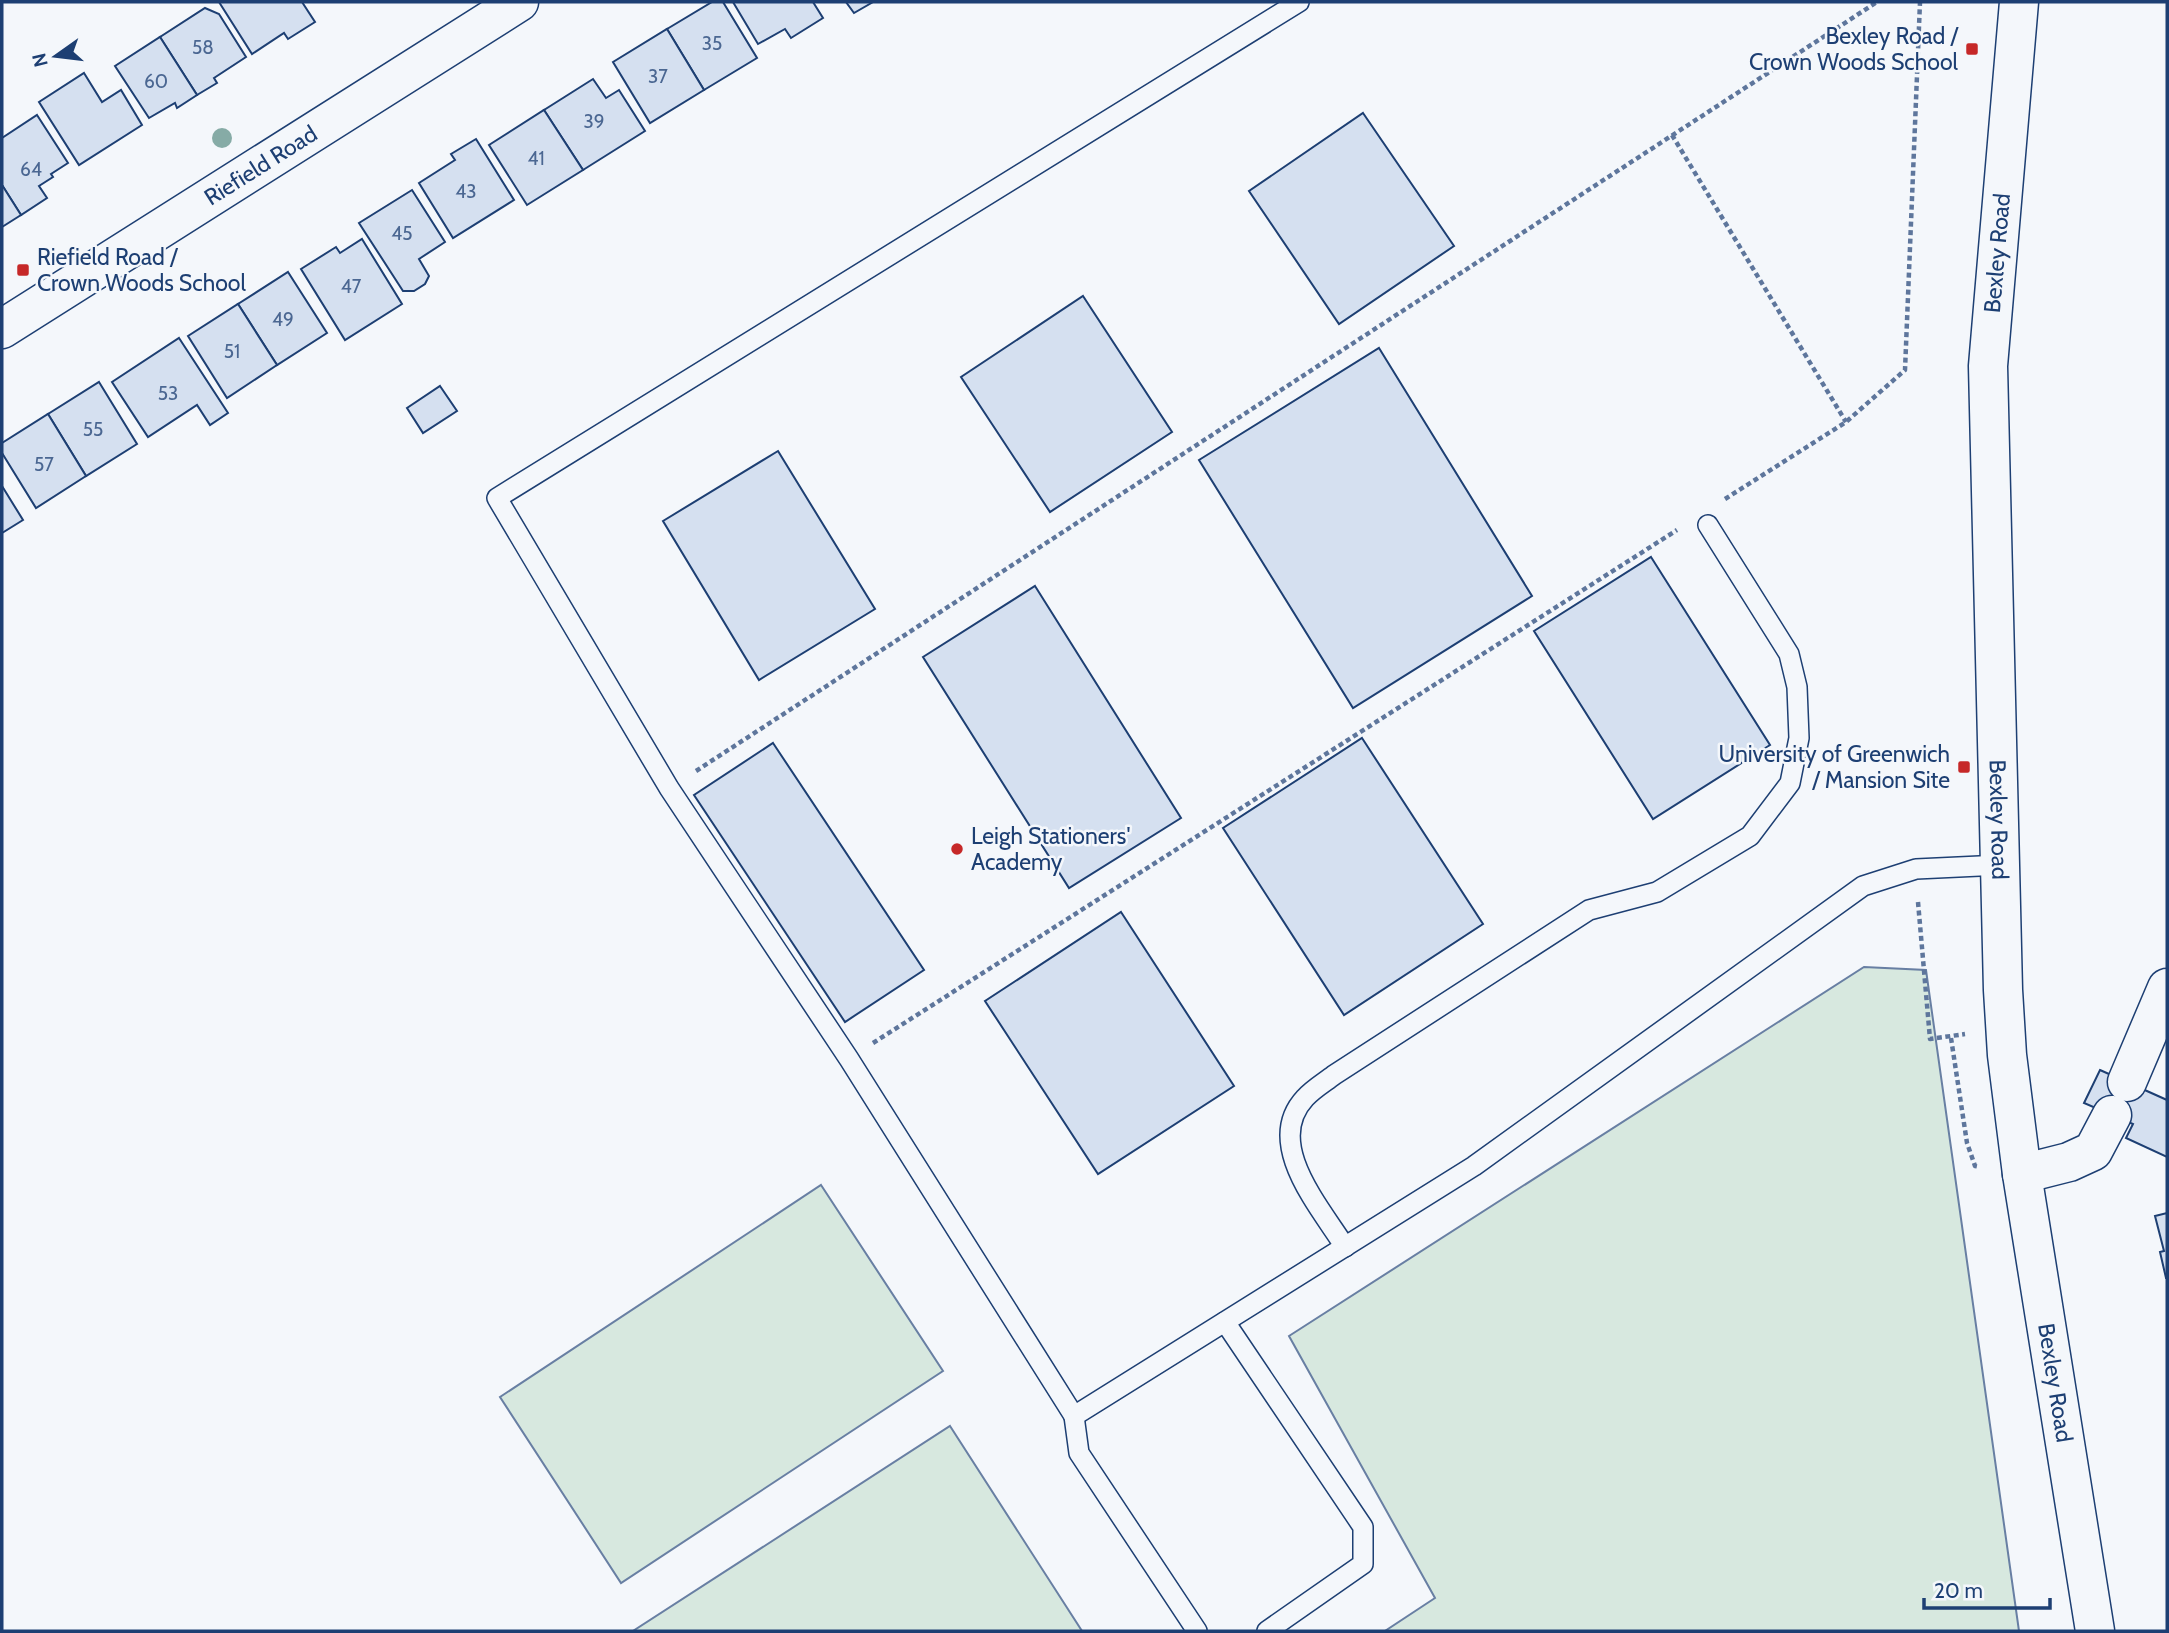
<svg xmlns="http://www.w3.org/2000/svg" width="2169" height="1633" font-family="Cabin,sans-serif">
<style>
.green{fill:#d7e8df;stroke:#687fa3;stroke-width:2}
.building{fill:#d5e0f0;stroke:#1d3f73;stroke-width:2}
.lines{fill:none;stroke-linecap:round;stroke-linejoin:round}
.service-casing{stroke:#1d3f73;stroke-width:22}
.minor-casing{stroke:#1d3f73;stroke-width:41}
.tertiary-casing{stroke:#1d3f73;stroke-width:41}
.primary-casing{stroke:#1d3f73;stroke-width:41}
.path{stroke:#5e769c;stroke-width:4.5;stroke-dasharray:5 3.5;stroke-linecap:butt}
.service{stroke:#f4f7fb;stroke-width:19}
.minor{stroke:#f4f7fb;stroke-width:38}
.tertiary{stroke:#f4f7fb;stroke-width:38}
.primary{stroke:#f4f7fb;stroke-width:38}
.tree{fill:#86aba6}
.poi-dot{fill:#c62828;stroke:#f4f7fb;stroke-width:2.5}
.labels{text-anchor:middle;stroke-width:5;stroke-linejoin:round;paint-order:stroke}
.number-label{font-size:19px;fill:#4b6792}
.poi-label{font-size:23px;fill:#1d3f73;stroke:#f4f7fb;text-anchor:end}
.street-label{font-size:23px;fill:#1d3f73;stroke:#f4f7fb}
</style>
<rect width="100%" height="100%" fill="#f4f7fb"/>
<g class="green">
<path d="M1864 967 1926 970 2019 1631H1385L1435 1598 1289 1336Z"/>
<path d="M821 1185 943 1371 621 1583 500 1397Z"/>
<path d="M950 1426 1082 1631H633Z"/>
</g>
<g class="building">
<path d="M219 2H302L315 22 288 39 284 33 252 54Z"/>
<path d="M712 2H723L757 58 704 90 667 29Z"/>
<path d="M733 2H813L823 18 791 38 785 29 758 44Z"/>
<path d="M846 2H873L854 13Z"/>
<path d="M205 8 219 14 246 57 214 78 217 83 197 95 160 37Z"/>
<path d="M667 29 704 90 650 123 613 62Z"/>
<path d="M160 37 197 95 177 108 175 103 149 118 115 66Z"/>
<path d="M84 73 102 102 121 90 142 125 79 165 39 102Z"/>
<path d="M593 79 606 98 619 90 645 131 583 170 544 110Z"/>
<path d="M544 110 583 170 527 205 489 145Z"/>
<path d="M1363 113 1454 246 1339 324 1249 191Z"/>
<path d="M37 115 68 163 51 174 53 177 39 186 47 198 21 215 2 185V138Z"/>
<path d="M476 139 514 200 453 238 419 183 455 160 451 154Z"/>
<path d="M2 185 21 215 2 227Z"/>
<path d="M412 190 445 242 419 259 429 276 425 284 414 291H403L359 223Z"/>
<path d="M362 239 402 304 345 340 301 269 336 247 340 253Z"/>
<path d="M288 272 327 333 277 365 238 304Z"/>
<path d="M1083 296 1172 432 1050 512 961 377Z"/>
<path d="M238 304 277 365 227 398 188 336Z"/>
<path d="M179 338 228 413 210 425 197 405 148 437 112 382Z"/>
<path d="M1379 348 1532 596 1353 708 1199 460Z"/>
<path d="M99 382 137 444 86 476 48 414Z"/>
<path d="M440 386 457 411 423 433 407 408Z"/>
<path d="M48 414 86 476 36 508 2 453V443Z"/>
<path d="M778 451 875 609 759 680 663 521Z"/>
<path d="M2 486 23 520 2 533Z"/>
<path d="M1651 557 1770 745 1653 819 1534 631Z"/>
<path d="M1035 586 1181 818 1069 888 923 657Z"/>
<path d="M1362 738 1483 924 1344 1015 1223 828Z"/>
<path d="M773 743 924 970 845 1022 694 795Z"/>
<path d="M1121 912 1234 1086 1098 1174 985 1001Z"/>
<path d="M2100 1070 2167 1100V1157L2126 1138 2133 1124 2084 1103Z"/>
<path d="M2167 1213V1278H2166L2160 1252 2164 1251 2155 1216Z"/>
</g>
<g class="lines">
<g class="service-casing">
<g id="service">
<path d="M1299 2 497 498 669 788 849 1059 1074 1416 1474 1166 1863 886 1916 869 2001 865"/>
<path d="M1345 1247C1320 1207 1263 1143 1305 1098 1313 1089 1325 1082 1334 1075L1589 910 1657 892 1750 836 1790 783 1799 738 1797 687 1789 654 1708 525"/>
<path d="M1225 1322 1363 1527V1564L1267 1631"/>
<path d="M1074 1416 1079 1453 1197 1631"/>
</g>
</g>
<g class="minor-casing">
<g id="minor">
<path d="M2127 1082 2167 988"/>
<path d="M2022 1174 2069 1162 2093 1151 2112 1115"/>
</g>
</g>
<g class="tertiary-casing">
<g id="tertiary">
<path id="s1" d="M2 329 519 2"/>
</g>
</g>
<g class="primary-casing">
<g id="primary">
<path id="s2" d="M2019 2 1988 366 2003 990 2007 1055 2022 1174 2095 1631"/>
</g>
</g>
<g class="path">
<path d="M1672 135 1846 422"/>
<path d="M1725 499 1846 422 1905 370 1920 2"/>
<path d="M696 771 1877 2"/>
<path d="M1918 902 1930 1039 1965 1034"/>
<path d="M1951 1038 1967 1143 1975 1166 1980 1167"/>
<path d="M873 1043 1677 530"/>
</g>
<use href="#service" class="service"/>
<use href="#minor" class="minor"/>
<use href="#tertiary" class="tertiary"/>
<use href="#primary" class="primary"/>
</g>
<circle class="tree" cx="222" cy="138" r="10"/>
<g class="poi-dot">
<rect x="1965" y="42" width="14" height="14" rx="3.5"/>
<rect x="16" y="263" width="14" height="14" rx="3.5"/>
<rect x="1957" y="760" width="14" height="14" rx="3.5"/>
<circle cx="957" cy="849" r="7"/>
</g>
<g class="labels">
<g class="number-label">
<text x="712" y="50">35</text>
<text x="203" y="54">58</text>
<text x="658" y="83">37</text>
<text x="156" y="88">60</text>
<text x="594" y="128">39</text>
<text x="536" y="165">41</text>
<text x="31" y="176">64</text>
<text x="466" y="198">43</text>
<text x="402" y="240">45</text>
<text x="351" y="293">47</text>
<text x="283" y="326">49</text>
<text x="232" y="358">51</text>
<text x="168" y="400">53</text>
<text x="93" y="436">55</text>
<text x="44" y="471">57</text>
</g>
<g class="poi-label">
<text x="1958" y="44">Bexley Road /<tspan x="1958" dy="26">Crown Woods School</tspan></text>
<text x="37" y="265" text-anchor="start">Riefield Road /<tspan x="37" dy="26">Crown Woods School</tspan></text>
<text x="1950" y="762">University of Greenwich<tspan x="1950" dy="26">/ Mansion Site</tspan></text>
<text x="971" y="844" text-anchor="start">Leigh Stationers'<tspan x="971" dy="26">Academy</tspan></text>
</g>
<g class="street-label">
<text dy="8" stroke="none"><textPath href="#s1" startOffset="306">Riefield Road</textPath></text>
<text transform="translate(1997 253) rotate(-85)" y="8">Bexley Road</text>
<text dy="8" stroke="none"><textPath href="#s2" startOffset="819">Bexley Road</textPath></text>
<text dy="8" stroke="none"><textPath href="#s2" startOffset="1386">Bexley Road</textPath></text>
</g>
</g>
<rect width="2169" height="1633" fill="none" stroke="#1d3f73" stroke-width="7"/>
<g transform="translate(56 56) rotate(256)" stroke="#f4f7fb" stroke-width="5" paint-order="stroke">
<path d="M0-5L12 26L0 18L-12 26Z" fill="#1d3f73"/>
<text y="-10" font-size="19" font-weight="bold" text-anchor="middle" fill="#1d3f73">N</text>
</g>
<path d="M1924 1598v10h126v-10" fill="none" stroke="#1d3f73" stroke-width="3.5"/>
<text x="1934" y="1598" font-size="21" fill="#1d3f73" stroke="#f4f7fb" stroke-width="5" paint-order="stroke">20 m</text>
</svg>
